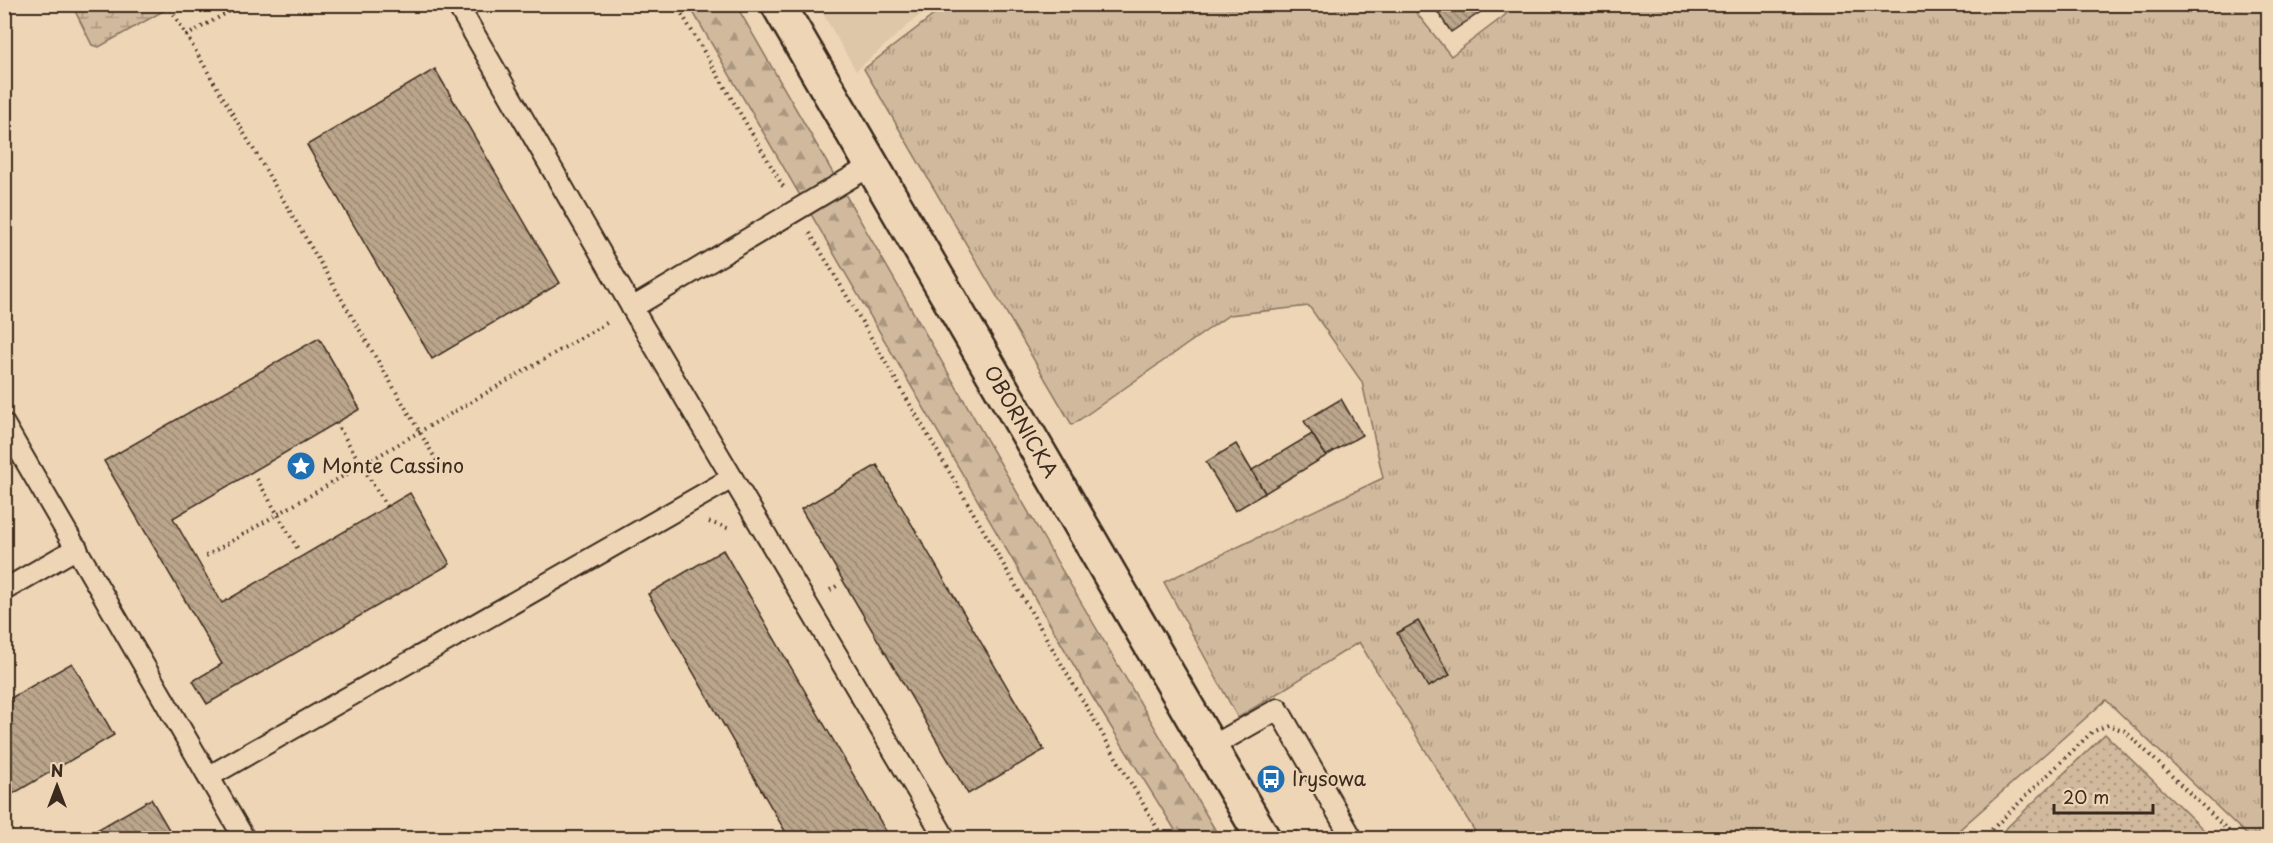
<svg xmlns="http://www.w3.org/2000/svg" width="2273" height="843" font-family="'Playpen Sans',sans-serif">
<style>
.built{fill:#dec7a9}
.grass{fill:url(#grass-tufts);stroke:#86725e;stroke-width:1.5}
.forest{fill:url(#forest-firs);stroke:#86725e;stroke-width:1.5}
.wetland{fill:url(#wetland-marsh);stroke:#86725e;stroke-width:1.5}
.park{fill:url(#park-dots);stroke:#86725e;stroke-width:1.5}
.building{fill:url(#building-back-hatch);stroke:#3b2a1e;stroke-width:1.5}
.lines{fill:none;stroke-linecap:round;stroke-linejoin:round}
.lane-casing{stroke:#3b2a1e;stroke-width:24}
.secondary-casing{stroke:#3b2a1e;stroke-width:38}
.path{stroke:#3b2a1e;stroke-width:4;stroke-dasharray:1.5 4.5;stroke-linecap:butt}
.lane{stroke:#edd5b6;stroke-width:20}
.secondary{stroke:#edd5b6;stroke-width:33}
.labels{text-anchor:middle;stroke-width:4.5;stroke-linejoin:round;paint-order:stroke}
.street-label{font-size:20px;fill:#3b2a1e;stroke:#edd5b6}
.poi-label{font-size:20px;fill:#3b2a1e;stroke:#edd5b6;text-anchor:start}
</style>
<defs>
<pattern id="grass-tufts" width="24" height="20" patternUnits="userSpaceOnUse" patternTransform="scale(1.5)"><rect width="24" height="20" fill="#d0b99d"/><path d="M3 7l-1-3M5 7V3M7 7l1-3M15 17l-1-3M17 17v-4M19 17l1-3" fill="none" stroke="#aa977f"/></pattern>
<pattern id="forest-firs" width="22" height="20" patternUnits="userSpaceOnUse" patternTransform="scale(1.5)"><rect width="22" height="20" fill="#d0b99d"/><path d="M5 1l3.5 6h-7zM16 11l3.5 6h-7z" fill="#aa977f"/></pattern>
<pattern id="wetland-marsh" width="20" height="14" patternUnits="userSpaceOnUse" patternTransform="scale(1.5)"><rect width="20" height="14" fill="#d0b99d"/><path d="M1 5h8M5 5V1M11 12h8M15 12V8" fill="none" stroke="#aa977f"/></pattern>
<pattern id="park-dots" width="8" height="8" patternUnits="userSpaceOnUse" patternTransform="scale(1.5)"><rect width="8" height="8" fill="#d0b99d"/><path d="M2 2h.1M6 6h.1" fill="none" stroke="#aa977f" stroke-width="1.8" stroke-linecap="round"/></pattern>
<pattern id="building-back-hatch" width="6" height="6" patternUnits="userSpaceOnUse" patternTransform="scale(1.5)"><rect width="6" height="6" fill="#bba68c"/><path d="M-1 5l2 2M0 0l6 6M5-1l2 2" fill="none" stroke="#998772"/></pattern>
</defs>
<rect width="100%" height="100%" fill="#edd5b6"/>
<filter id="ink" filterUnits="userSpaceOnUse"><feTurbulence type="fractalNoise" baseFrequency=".0167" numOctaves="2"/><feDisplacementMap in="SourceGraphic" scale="12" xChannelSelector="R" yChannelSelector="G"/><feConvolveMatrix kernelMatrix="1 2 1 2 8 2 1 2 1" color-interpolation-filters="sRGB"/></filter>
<g filter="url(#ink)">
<path class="built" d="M818 5H931L856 71Z"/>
<path class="grass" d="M948 4 1410 5 1451 56 1504 16 1514 5H2268V838H2250L2106 700 1950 838H1479L1359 642 1238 718 1164 582 1383 478 1362 382 1309 306 1229 315 1072 425 864 69Z"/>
<path class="forest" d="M689 5H736L1059 565 1220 838H1180L1093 698Z"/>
<path class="wetland" d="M72 5H174L99 47 92 45Z"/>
<path class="park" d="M2105 734 2212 838H1996Z"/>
<g class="building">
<path d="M1432 4H1478L1482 11 1451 32Z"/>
<path d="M435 69 560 283 432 359 307 145Z"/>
<path d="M319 338 360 409 173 518 222 603 410 493 450 564 207 704 193 681 222 664 104 461Z"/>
<path d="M1341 399 1362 435 1326 456 1304 421Z"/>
<path d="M1312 434 1326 456 1265 493 1252 470Z"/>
<path d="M1236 444 1265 493 1235 511 1206 462Z"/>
<path d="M877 465 1044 750 968 794 801 509Z"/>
<path d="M723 550 890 838H789L648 594Z"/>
<path d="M1418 621 1450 675 1428 687 1397 633Z"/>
<path d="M72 663 114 735 4 799V702Z"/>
<path d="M151 799 174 838H83Z"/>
</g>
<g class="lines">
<g class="lane-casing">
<g id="lane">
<path d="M457 4 642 325 945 838"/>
<path d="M632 308 872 165"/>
<path d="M4 424 244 838"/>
<path d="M4 590 77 548"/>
<path d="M1211 747 1278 709 1352 838"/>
<path d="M208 777 732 478"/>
</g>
</g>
<g class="secondary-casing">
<g id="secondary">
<path id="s1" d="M778 4 1263 838"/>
</g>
</g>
<g class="path">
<path d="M168 4 445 475"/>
<path d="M676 4 784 188"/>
<path d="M186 36 242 4"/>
<path d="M810 233 1163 838"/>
<path d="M336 423 387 507"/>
<path d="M257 479 299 551"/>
<path d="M709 522 730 529"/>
<path d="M206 556 610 321"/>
<path d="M830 590 840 584"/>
<path d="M1296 831 1300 838"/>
<path d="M1983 838 2092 732 2108 725 2125 731 2236 838"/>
</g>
<use href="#lane" class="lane"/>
<use href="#secondary" class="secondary"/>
</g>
</g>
<defs>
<g id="sight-disc" transform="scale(1.5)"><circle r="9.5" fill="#1f6fb2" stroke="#edd5b6"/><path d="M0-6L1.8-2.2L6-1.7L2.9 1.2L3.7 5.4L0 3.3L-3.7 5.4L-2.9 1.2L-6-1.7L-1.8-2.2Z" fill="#fff"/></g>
<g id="bus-disc" transform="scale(1.5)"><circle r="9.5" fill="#1f6fb2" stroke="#edd5b6"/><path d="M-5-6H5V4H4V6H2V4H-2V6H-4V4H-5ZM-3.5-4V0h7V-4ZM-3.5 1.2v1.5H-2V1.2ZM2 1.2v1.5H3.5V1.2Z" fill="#fff"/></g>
</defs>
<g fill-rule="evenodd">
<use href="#sight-disc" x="301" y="466"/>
<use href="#bus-disc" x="1271" y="779"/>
</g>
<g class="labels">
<g class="street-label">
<text dy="7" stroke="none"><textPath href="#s1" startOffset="483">OBORNICKA</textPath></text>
</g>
<g class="poi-label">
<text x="322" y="473">Monte Cassino</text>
<text x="1292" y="786">Irysowa</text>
</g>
</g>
<rect width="2273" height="843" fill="none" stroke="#edd5b6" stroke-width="24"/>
<rect x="12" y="12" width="2249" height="819" fill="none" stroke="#3b2a1e" stroke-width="2" filter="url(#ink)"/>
<g transform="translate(57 786)" stroke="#edd5b6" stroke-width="4.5" paint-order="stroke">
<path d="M0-4.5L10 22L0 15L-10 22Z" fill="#3b2a1e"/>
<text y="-9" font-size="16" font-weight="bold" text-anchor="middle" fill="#3b2a1e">N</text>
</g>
<path d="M2054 804v9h99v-9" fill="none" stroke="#3b2a1e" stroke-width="3"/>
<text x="2063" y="804" font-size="18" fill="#3b2a1e" stroke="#edd5b6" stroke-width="4.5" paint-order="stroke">20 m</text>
</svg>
